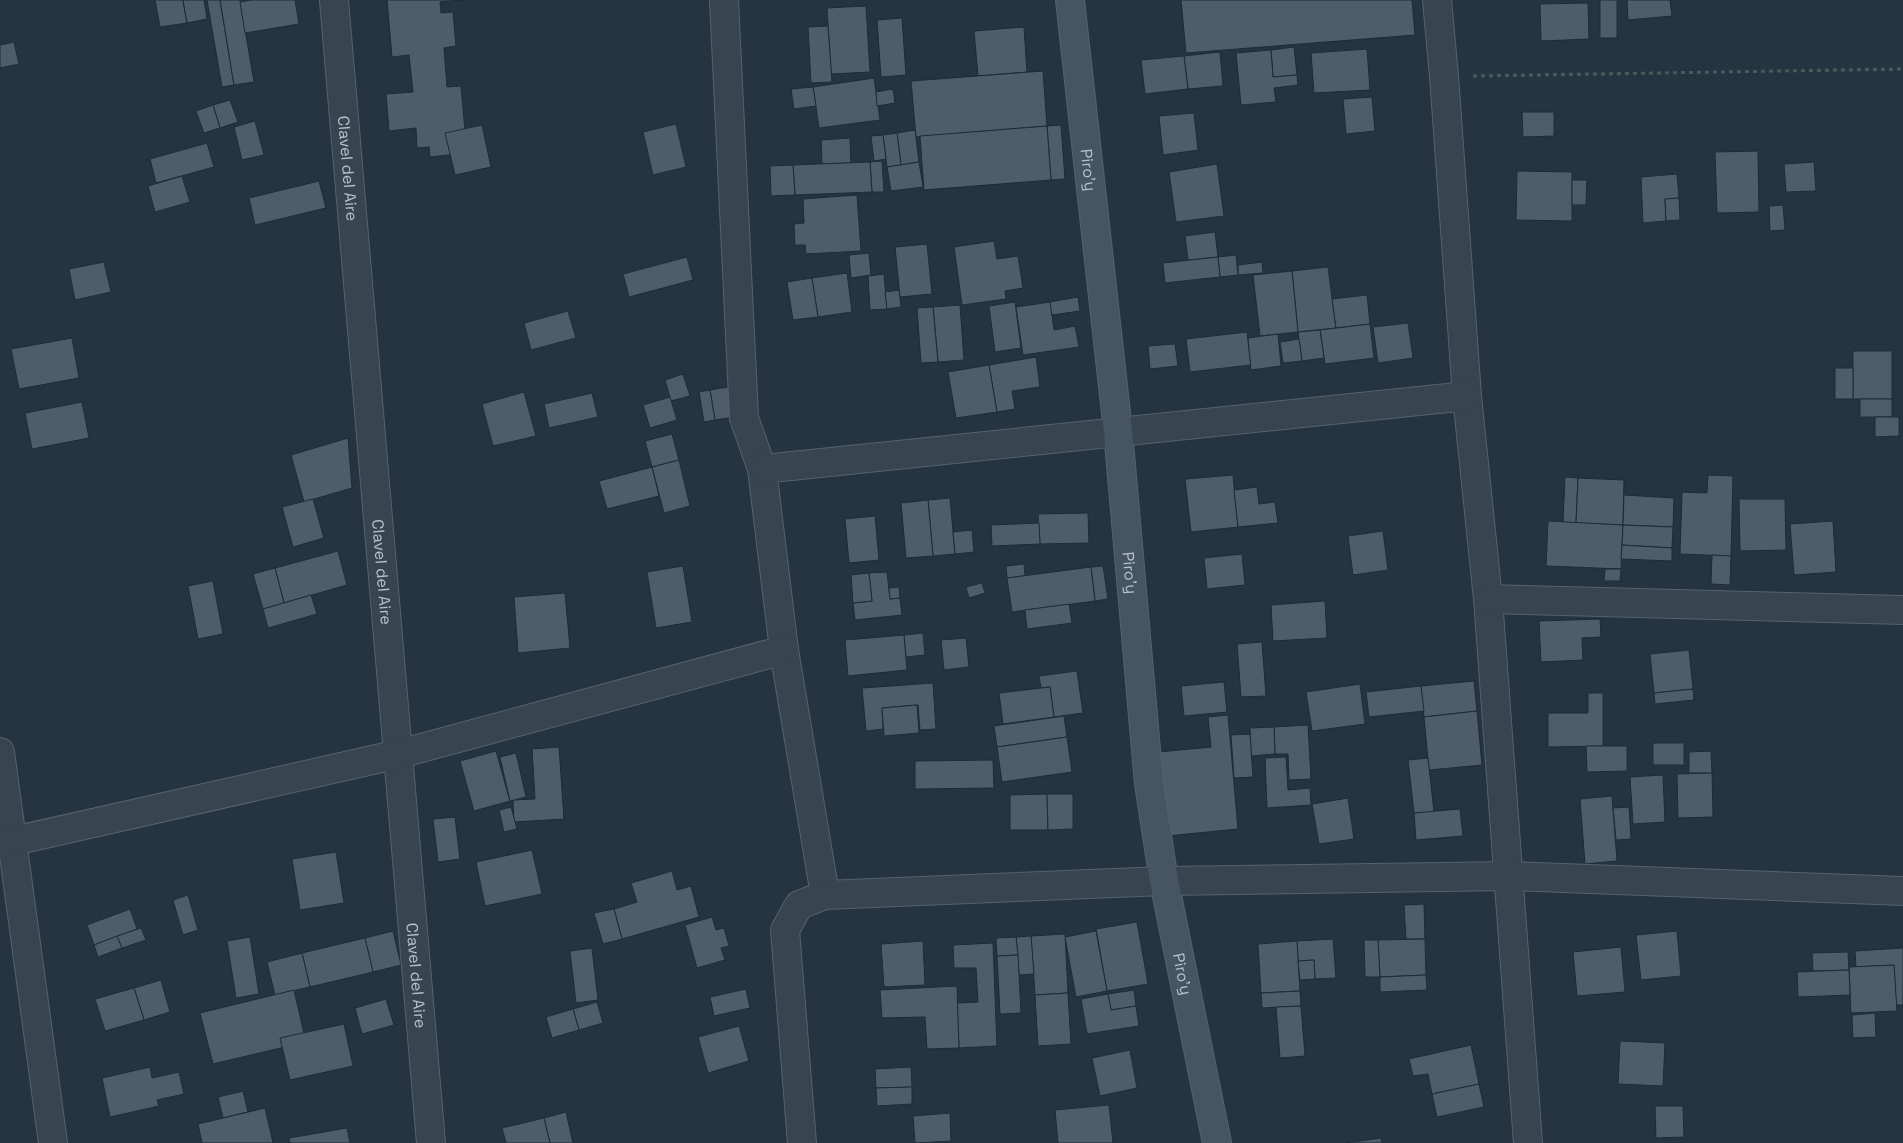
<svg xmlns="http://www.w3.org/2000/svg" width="1903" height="1143" font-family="'Space Grotesk',sans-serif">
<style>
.building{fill:#4d5d6b;stroke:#1f2c37}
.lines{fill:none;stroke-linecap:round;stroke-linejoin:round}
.minor-casing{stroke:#56636d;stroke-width:30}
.secondary-casing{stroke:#56636d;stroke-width:30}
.path{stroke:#445d5c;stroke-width:3;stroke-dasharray:4 4;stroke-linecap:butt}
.minor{stroke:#384550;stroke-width:28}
.secondary{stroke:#465563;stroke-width:28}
.labels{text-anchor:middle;stroke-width:4.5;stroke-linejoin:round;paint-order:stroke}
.street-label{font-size:16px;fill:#b4c0ca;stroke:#1d2a35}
</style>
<rect width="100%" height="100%" fill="#243440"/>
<g class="building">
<path d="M155 0H183L187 23 160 27Z"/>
<path d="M183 0H204L207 19 187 23Z"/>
<path d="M207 0H220L234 85 222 87Z"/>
<path d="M220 0H240L254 82 234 85Z"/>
<path d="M251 0H295L299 24 245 33 240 2Z"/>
<path d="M387 0H463L440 2 441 13 453 12 456 46 444 48 447 87 461 86 467 153 430 157 429 147 417 148 416 128 389 131 386 94 413 92 409 55 392 57Z"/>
<path d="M1181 0H1412L1415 35 1186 53Z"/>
<rect x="1600" y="0" width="17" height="38"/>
<path d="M1627 0H1670L1672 16 1628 20Z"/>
<path d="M1588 3 1589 39 1541 41 1540 4Z"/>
<path d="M866 6 870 72 831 74 827 8Z"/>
<path d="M902 18 906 75 881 77 877 20Z"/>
<path d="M828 26 832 82 811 83 808 27Z"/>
<path d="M1024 27 1027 72 978 76 974 31Z"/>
<path d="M14 42 19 64 0 68V45Z"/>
<path d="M1294 47 1297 75 1273 77 1271 50Z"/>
<path d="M1367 49 1370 90 1314 93 1311 53Z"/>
<path d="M1271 50 1273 77 1297 75 1298 85 1274 88 1276 102 1241 105 1236 53Z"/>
<path d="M1220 52 1223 86 1188 89 1184 56Z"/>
<path d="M1184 56 1188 89 1145 94 1141 60Z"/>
<path d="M1043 71 1047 126 916 137 911 81Z"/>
<path d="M874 78 880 120 819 128 813 87Z"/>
<path d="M813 87 816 106 794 109 791 89Z"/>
<path d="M893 89 895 103 877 106 876 92Z"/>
<path d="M1372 97 1375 131 1346 134 1343 99Z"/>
<path d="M230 100 238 122 220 128 213 105Z"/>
<path d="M213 105 220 128 204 133 196 111Z"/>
<path d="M1522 112H1554V136L1523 137Z"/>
<path d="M1194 113 1198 150 1163 155 1159 116Z"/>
<path d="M255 121 264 155 242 160 234 127Z"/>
<path d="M676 124 686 167 653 175 643 132Z"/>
<path d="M482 125 491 167 455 175 445 133Z"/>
<path d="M1061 125 1065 179 1051 180 1047 126Z"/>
<path d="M1047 126 1051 180 924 190 920 136Z"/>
<path d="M915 130 919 162 901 165 897 133Z"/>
<path d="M897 133 901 165 887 167 883 135Z"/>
<path d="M883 135 886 159 874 161 871 136Z"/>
<path d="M850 138 851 163 822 164 821 140Z"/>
<path d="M207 143 214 167 156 183 150 159Z"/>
<path d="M1758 151 1759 212 1717 213 1715 152Z"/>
<path d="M882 161 884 192H872L870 162Z"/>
<path d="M870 162 872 192 795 195 793 165Z"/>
<path d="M919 162 923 187 891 191 887 167Z"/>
<path d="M1814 162 1816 191 1786 192 1784 164Z"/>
<path d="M1217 164 1224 216 1176 222 1169 172Z"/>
<path d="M793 165 795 195 771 196 770 166Z"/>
<path d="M1517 171 1572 172V221L1516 220Z"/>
<path d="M1677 174 1679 198 1665 199 1666 221 1643 223 1641 177Z"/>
<path d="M182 176 190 202 155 212 148 186Z"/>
<path d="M1572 180H1587L1586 205H1572Z"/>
<path d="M319 181 326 208 255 225 249 198Z"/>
<path d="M857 195 861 251 806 254 805 245H795L794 224 804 223 803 199Z"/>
<path d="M1679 198 1680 220 1666 221 1665 199Z"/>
<path d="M1783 205 1785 230 1770 231 1769 206Z"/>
<path d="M1215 232 1218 257 1188 260 1185 236Z"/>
<path d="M994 241 997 259 1018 256 1023 288 1005 291 1006 299 962 305 954 247Z"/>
<path d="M927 244 932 294 900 297 895 247Z"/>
<path d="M869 253 871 275 851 278 849 255Z"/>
<path d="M1236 255 1238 275 1220 277 1218 257Z"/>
<path d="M687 257 693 280 629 297 623 274Z"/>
<path d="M1218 257 1220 277 1165 283 1163 263Z"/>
<path d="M104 262 111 292 75 300 69 269Z"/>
<path d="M1262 262 1263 273 1238 275V265Z"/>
<path d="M1328 267 1336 328 1298 332 1292 271Z"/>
<path d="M1292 271 1298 332 1260 336 1253 275Z"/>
<path d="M847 273 852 312 818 317 812 278Z"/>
<path d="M884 274 887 309 870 310 868 276Z"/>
<path d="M812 278 818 317 793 320 787 282Z"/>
<path d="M899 290 901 307 887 309 885 292Z"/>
<path d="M1367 295 1370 324 1336 328 1332 299Z"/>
<path d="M1078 297 1080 311 1052 315 1049 302Z"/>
<path d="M1015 302 1021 348 995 352 989 306Z"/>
<path d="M1050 302 1054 330 1075 326 1079 347 1023 355 1016 307Z"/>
<path d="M960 305 964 360 938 362 933 307Z"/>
<path d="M933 307 938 362 921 363 917 308Z"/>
<path d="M568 311 576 338 531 350 524 323Z"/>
<path d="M1408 323 1413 358 1378 363 1373 327Z"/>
<path d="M1370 324 1374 358 1325 364 1320 330Z"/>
<path d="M1320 330 1324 358 1302 361 1298 332Z"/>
<path d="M1247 332 1251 365 1190 372 1186 339Z"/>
<path d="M1278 334 1281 366 1251 370 1248 338Z"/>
<path d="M72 338 79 378 19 389 11 349Z"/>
<path d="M1299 339 1302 361 1283 363 1280 342Z"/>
<path d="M1175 344 1178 366 1150 369 1148 346Z"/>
<rect x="1853" y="351" width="39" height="48"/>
<path d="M1036 357 1040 387 1012 391 1015 409 997 412 989 365Z"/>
<path d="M989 365 997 412 956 418 948 372Z"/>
<rect x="1835" y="368" width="18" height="31"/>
<path d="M683 374 690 396 671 401 665 380Z"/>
<path d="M728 387 734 417 715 420 710 390Z"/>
<path d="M710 390 715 420 704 422 699 392Z"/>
<path d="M524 392 536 436 493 446 482 404Z"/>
<path d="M592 393 598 417 549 428 544 404Z"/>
<path d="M670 397 677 420 650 428 643 405Z"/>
<rect x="1860" y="399" width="32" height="18"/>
<path d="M82 402 89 438 32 449 25 413Z"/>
<path d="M1875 417H1899V436L1875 437Z"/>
<path d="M672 434 679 460 652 467 645 441Z"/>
<path d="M348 438 352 488 304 502 291 455Z"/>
<path d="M679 460 690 506 664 513 652 467Z"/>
<path d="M652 467 659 496 607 509 599 481Z"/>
<path d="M1233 475 1238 527 1191 532 1185 479Z"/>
<path d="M1708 475 1733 476 1731 556 1680 554 1682 492 1707 493Z"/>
<path d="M1565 477 1578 478 1576 523 1563 522Z"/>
<path d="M1578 478 1624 480 1623 525 1576 523Z"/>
<path d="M1257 487 1259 504 1275 502 1278 523 1238 527 1234 490Z"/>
<path d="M1624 495 1674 498 1673 527 1623 525Z"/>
<path d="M950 498 955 554 933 556 928 500Z"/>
<path d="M313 499 324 538 293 547 282 507Z"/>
<path d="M1739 499H1785L1786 550 1740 551Z"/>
<path d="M928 500 933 556 906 558 901 503Z"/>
<path d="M1088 513 1089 543 1040 544 1038 514Z"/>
<path d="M875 516 879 560 849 563 845 519Z"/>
<path d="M1548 521 1623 525 1621 569 1546 566Z"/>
<path d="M1833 521 1836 572 1794 575 1790 524Z"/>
<path d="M1039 523 1040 544 992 546 991 525Z"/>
<path d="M1623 525 1673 527 1672 548 1622 545Z"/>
<path d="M972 530 974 552 955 554 953 532Z"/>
<path d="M1383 531 1388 570 1353 575 1348 536Z"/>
<path d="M1622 545 1672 548V561L1621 559Z"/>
<path d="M338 551 347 585 284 603 275 568Z"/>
<path d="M1242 554 1245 585 1207 589 1204 558Z"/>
<path d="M1712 555 1731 556 1730 585 1711 584Z"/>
<path d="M1024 564 1025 576 1007 578 1006 566Z"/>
<path d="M683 566 692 622 656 628 647 572Z"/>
<path d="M1103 566 1108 599 1095 601 1091 567Z"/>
<path d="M1091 567 1095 601 1012 612 1007 578Z"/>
<path d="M275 568 284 603 263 609 253 574Z"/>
<path d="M1605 569H1621L1620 581H1604Z"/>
<path d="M887 572 890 599 900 598 902 615 855 620 853 603 872 601 869 573Z"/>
<path d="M869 573 872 601 853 603 851 575Z"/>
<path d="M213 581 223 634 198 639 188 586Z"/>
<path d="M982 583 985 593 969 598 966 587Z"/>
<path d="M899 587 900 598 890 599 889 588Z"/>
<path d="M565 593 570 648 518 653 514 597Z"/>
<path d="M311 595 317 614 268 628 263 609Z"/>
<path d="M1325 601 1327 638 1273 641 1271 605Z"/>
<path d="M1069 604 1072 623 1027 629 1025 610Z"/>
<path d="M1600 619 1601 637 1582 638 1583 660 1541 662 1539 621Z"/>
<path d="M923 633 925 655 906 657 904 635Z"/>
<path d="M904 635 907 670 848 676 845 640Z"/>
<path d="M966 638 969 667 944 670 941 640Z"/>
<path d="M1262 642 1266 696 1241 697 1237 644Z"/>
<path d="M1689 650 1693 689 1654 693 1650 654Z"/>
<path d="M1077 671 1083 713 1054 717 1050 687 1041 688 1039 676Z"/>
<path d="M1474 681 1477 711 1424 717 1421 686Z"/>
<path d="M1224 682 1227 712 1184 716 1181 686Z"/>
<path d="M933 683 936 729 920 730 918 705 882 708 883 729 866 731 862 688Z"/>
<path d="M1360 684 1365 724 1312 731 1306 692Z"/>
<path d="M1421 686 1424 711 1369 717 1366 692Z"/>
<path d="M1050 687 1054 717 1003 724 999 693Z"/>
<path d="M1693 689 1694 700 1655 704 1654 693Z"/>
<path d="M1588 693H1603V746L1548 747V713H1588Z"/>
<path d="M917 705 919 733 884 736 882 708Z"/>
<path d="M1477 711 1482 765 1429 770 1424 717Z"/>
<path d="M1228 715 1238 829 1167 836 1159 752 1211 747 1208 717Z"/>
<path d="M1064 716 1067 737 997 747 994 726Z"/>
<path d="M1308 725 1311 779 1289 780 1288 754H1275L1274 727Z"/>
<path d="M1274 727 1275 754 1251 756 1250 728Z"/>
<path d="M1250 734 1253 777 1234 778 1231 735Z"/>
<path d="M1067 737 1072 772 1002 782 997 747Z"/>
<rect x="1653" y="743" width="31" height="22"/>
<path d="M1586 746H1627V771L1587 772Z"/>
<path d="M559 747 564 819 514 822 513 800 535 799 532 749Z"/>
<path d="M496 751 510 801 474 811 460 761Z"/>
<path d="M1711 751 1712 773H1689V752Z"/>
<path d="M516 753 526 797 510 801 500 757Z"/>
<path d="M1286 757 1288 790 1310 788 1311 805 1267 808 1265 758Z"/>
<path d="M1428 758 1434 812 1414 813 1408 760Z"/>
<path d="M993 760 994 788 915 789V761Z"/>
<path d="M1712 773 1713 817 1678 818 1677 774Z"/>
<path d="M1663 775 1665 822 1633 824 1630 777Z"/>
<path d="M1047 794 1048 830H1010V795Z"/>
<path d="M1047 794H1073V829L1048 830Z"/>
<path d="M1612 796 1617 861 1585 864 1580 799Z"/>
<path d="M1348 798 1354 839 1319 844 1312 804Z"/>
<path d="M511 807 517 829 504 832 499 810Z"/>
<path d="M1629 807 1631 839 1616 840 1613 808Z"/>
<path d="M1460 809 1463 836 1416 840 1414 813Z"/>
<path d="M455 817 460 859 438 862 433 819Z"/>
<path d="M532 850 542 894 485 906 476 862Z"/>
<path d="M336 852 344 903 300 910 292 859Z"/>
<path d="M672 871 677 890 691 886 699 917 622 939 614 909 637 902 631 883Z"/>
<path d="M188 895 198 930 183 935 173 900Z"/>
<path d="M1424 904 1425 939H1406L1404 905Z"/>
<path d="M130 909 137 929 94 945 87 925Z"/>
<path d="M614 909 622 939 603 944 594 913Z"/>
<path d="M712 917 716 930 724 928 729 946 721 948 725 960 697 968 685 925Z"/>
<path d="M1137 922 1148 984 1107 991 1096 929Z"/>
<path d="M141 928 146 940 122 948 117 936Z"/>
<path d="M393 931 401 965 373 972 365 938Z"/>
<path d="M1096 931 1107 991 1076 997 1065 937Z"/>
<path d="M1677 931 1681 976 1641 980 1636 935Z"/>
<path d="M1065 934 1068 993 1035 995 1031 936Z"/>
<path d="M117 936 122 948 98 957 94 945Z"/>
<path d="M1031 936 1034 974 1019 975 1016 937Z"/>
<path d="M250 937 259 994 236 998 227 941Z"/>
<path d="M1016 937 1018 955 997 956 996 938Z"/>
<path d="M365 938 373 972 310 987 302 953Z"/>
<path d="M1333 939 1336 978 1315 979 1314 960 1298 961 1297 941Z"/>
<path d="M1425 939 1426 975 1380 977 1378 940Z"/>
<path d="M1364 940H1378L1380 977H1365Z"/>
<path d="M923 941 925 985 884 987 881 944Z"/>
<path d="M1297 941 1300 991 1261 993 1258 944Z"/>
<path d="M993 943 997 1046 959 1048 957 1003 978 1002 976 968H954L953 945Z"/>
<path d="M1621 947 1625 992 1577 996 1573 952Z"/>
<path d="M592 948 598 1000 576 1003 570 951Z"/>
<path d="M1903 948V1005H1896L1894 965 1856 967 1855 951Z"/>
<path d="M1848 952 1849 970 1813 971 1812 953Z"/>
<path d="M302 953 310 987 275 995 267 962Z"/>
<path d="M1018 955 1021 1013 1000 1014 997 956Z"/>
<path d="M1314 960 1315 979 1300 980 1298 961Z"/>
<path d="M1894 965 1897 1011 1851 1013 1849 967Z"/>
<path d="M1849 970 1850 995 1798 997 1797 972Z"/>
<path d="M1426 975 1427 990 1380 992V977Z"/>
<path d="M161 980 170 1012 144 1020 134 988Z"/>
<path d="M957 986 959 1048 927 1049 925 1017 882 1018 880 990Z"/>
<path d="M134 988 144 1020 105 1031 95 999Z"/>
<path d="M746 989 750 1008 714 1016 710 997Z"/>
<path d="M294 990 306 1042 213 1064 200 1013Z"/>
<path d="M1134 990 1136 1006 1111 1010 1108 994Z"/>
<path d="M1300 991 1301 1006 1262 1008 1261 993Z"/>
<path d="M1068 993 1071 1044 1038 1046 1035 995Z"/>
<path d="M1108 994 1111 1010 1136 1006 1139 1026 1087 1034 1081 999Z"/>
<path d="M386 999 394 1025 362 1034 355 1008Z"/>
<path d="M597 1002 603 1023 579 1030 573 1009Z"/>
<path d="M1301 1006 1305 1056 1280 1058 1276 1007Z"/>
<path d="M573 1009 579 1030 552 1038 546 1017Z"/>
<path d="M1875 1013 1876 1037 1853 1038 1852 1015Z"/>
<path d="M344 1024 353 1066 290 1080 280 1038Z"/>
<path d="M739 1026 749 1061 708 1073 698 1037Z"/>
<path d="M1620 1041 1665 1043 1663 1086 1618 1084Z"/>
<path d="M1471 1045 1479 1084 1432 1094 1428 1074 1413 1076 1409 1059Z"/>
<path d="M1130 1050 1137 1088 1100 1096 1092 1058Z"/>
<path d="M150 1067 152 1078 179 1072 184 1094 157 1100 159 1106 110 1117 102 1078Z"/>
<path d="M911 1067 912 1087 876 1088 875 1069Z"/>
<path d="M1479 1084 1484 1107 1437 1117 1432 1094Z"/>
<path d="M912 1087V1104L877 1106 876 1088Z"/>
<path d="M243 1091 248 1112 223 1118 218 1097Z"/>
<path d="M1109 1105 1113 1143H1058L1055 1110Z"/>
<path d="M1655 1106H1683L1684 1137 1656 1138Z"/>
<path d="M265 1108 273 1143H202L198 1124Z"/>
<path d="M566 1112 573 1143H550L544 1118Z"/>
<path d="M950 1113 951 1141 915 1143 913 1116Z"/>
<path d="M544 1118 550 1143H506L502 1128Z"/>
<path d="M347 1128 350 1143H290L289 1138Z"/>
<path d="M1381 1138 1382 1143H1345Z"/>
</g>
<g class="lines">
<g class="minor-casing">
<g id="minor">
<path id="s1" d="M334 0 431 1143"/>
<path d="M724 0 744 418 762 469 784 650 825 895"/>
<path d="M1437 0 1444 76 1467 396 1488 599 1528 1143"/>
<path d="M762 469 1467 396"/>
<path d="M1488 599 1903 610"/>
<path d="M0 752 53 1143"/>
<path d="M0 844 399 754 784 650"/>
<path d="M802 1143 785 930 799 905 825 895 1164 881 1510 876 1903 891"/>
</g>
</g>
<g class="secondary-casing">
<g id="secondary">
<path id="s2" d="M1070 0 1118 431 1149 784 1164 881 1217 1143"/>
</g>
</g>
<path class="path" d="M1473 76 1903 69"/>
<use href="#minor" class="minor"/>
<use href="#secondary" class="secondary"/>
</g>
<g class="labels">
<g class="street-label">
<text dy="6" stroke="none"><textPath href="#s1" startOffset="169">Clavel del Aire</textPath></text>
<text dy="6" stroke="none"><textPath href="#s2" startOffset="171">Piro'y</textPath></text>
<text dy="6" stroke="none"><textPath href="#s1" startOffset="574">Clavel del Aire</textPath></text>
<text dy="6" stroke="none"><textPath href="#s2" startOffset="576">Piro'y</textPath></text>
<text dy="6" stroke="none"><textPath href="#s1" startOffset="979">Clavel del Aire</textPath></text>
<text dy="6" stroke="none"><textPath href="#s2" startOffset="981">Piro'y</textPath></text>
</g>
</g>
</svg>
